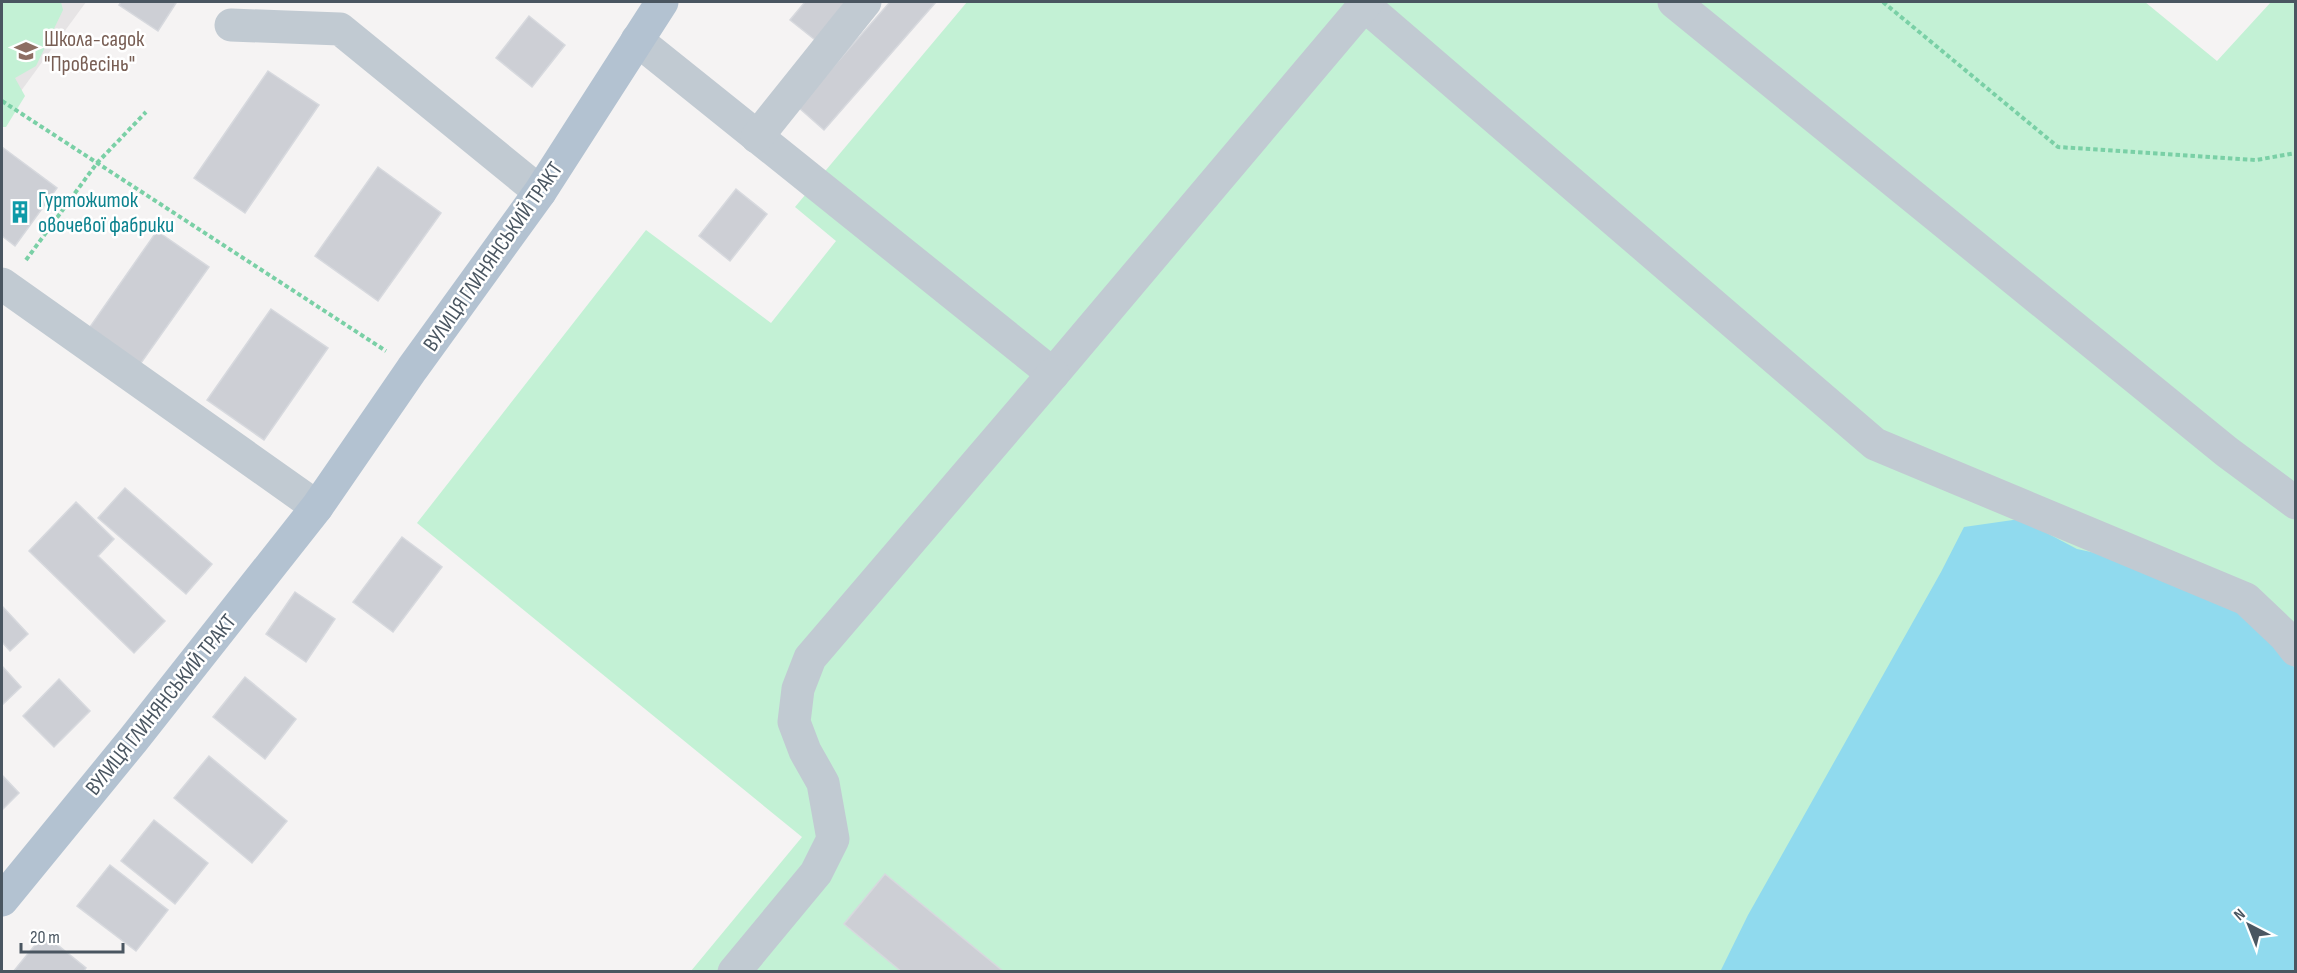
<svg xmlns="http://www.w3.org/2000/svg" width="2297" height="973" font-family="'Sofia Sans Condensed',sans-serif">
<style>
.education{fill:#e6e4e5}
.green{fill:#c3f1d5}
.water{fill:#90daee}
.building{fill:#cdcfd5;stroke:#d7d9de;stroke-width:1.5}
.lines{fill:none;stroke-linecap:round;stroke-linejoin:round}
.path{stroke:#7ad0a6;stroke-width:4;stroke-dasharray:4.5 3;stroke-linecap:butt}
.minor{stroke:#c1cad2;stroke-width:33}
.major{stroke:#b3c2d1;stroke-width:33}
.labels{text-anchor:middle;stroke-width:5;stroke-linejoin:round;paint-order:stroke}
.education-label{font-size:22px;fill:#785e54;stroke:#fff;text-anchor:start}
.culture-label{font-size:22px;fill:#0d838f;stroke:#fff;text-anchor:start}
.street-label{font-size:22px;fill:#4a5661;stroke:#fff}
</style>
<rect width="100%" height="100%" fill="#f5f3f3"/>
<path class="education" d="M2 2H86L10 106 2 100Z"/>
<g class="green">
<path d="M3 2H61L63 10 36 66 15 78 25 96 6 127H2V5Z"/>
<path d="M967 2H2145L2217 61 2271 2H2295V971H691L802 837 417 523 646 230 771 323 836 241 795 207Z"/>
</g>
<path class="water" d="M2020 519 2077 549 2169 569 2245 606 2292 662 2296 673 2295 971 1720 972 1748 915 1941 572 1964 527Z"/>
<g class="building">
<path d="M121 2H174L176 3 158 31 119 5Z"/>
<path d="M805 2H851L819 43 790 20Z"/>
<path d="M890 2H936L824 130 798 107Z"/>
<path d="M529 16 565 45 532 87 496 58Z"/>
<path d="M268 71 319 105 245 213 194 178Z"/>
<path d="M2 147 57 188 15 246 2 236Z"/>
<path d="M378 167 441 213 378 301 315 256Z"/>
<path d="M736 189 767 214 730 261 699 236Z"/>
<path d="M157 231 209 267 136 370 85 334Z"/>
<path d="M271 309 328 348 264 440 207 400Z"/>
<path d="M125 488 212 564 186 594 98 518Z"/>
<path d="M76 502 114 539 98 556 165 621 134 653 29 551Z"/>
<path d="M402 537 442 567 393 632 353 602Z"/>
<path d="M295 592 335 619 306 662 266 634Z"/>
<path d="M2 606 28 634 10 651 2 642Z"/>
<path d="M2 666 21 687 2 705Z"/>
<path d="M245 677 296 719 265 759 213 717Z"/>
<path d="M59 679 90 711 54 747 23 716Z"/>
<path d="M209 756 287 821 252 863 174 798Z"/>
<path d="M2 775 19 793 2 810Z"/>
<path d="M154 820 208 863 175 904 121 861Z"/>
<path d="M110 865 168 910 136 951 77 906Z"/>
<path d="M885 874 1004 972H902L844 924Z"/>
<path d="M44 934 86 968 83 972H13Z"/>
</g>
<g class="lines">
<g class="path">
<path d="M1883 2 2058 147 2256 160 2296 153"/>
<path d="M2 101 386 351"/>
<path d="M26 260 97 163 146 112"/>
</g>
<g class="minor">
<path d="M1674 2 2227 452 2296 503"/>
<path d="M1364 5 1875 444 2246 599 2285 636 2296 650"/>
<path d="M231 25 340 29 540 192"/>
<path d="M637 40 1053 374 1367 2"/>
<path d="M757 137 865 2"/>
<path d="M2 284 317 507"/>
<path d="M734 972 816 873 833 839 823 783 805 751 794 722 798 689 810 658 1053 374"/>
</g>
<path class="major" d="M2 900 133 740 317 507 412 369 540 192 662 2"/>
</g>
<defs>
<g id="school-bare" transform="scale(1.8)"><path d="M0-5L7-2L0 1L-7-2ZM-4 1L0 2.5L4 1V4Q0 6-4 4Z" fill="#8d6e63" stroke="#fff" stroke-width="2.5" paint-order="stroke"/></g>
<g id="building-bare" transform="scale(1.8)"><path d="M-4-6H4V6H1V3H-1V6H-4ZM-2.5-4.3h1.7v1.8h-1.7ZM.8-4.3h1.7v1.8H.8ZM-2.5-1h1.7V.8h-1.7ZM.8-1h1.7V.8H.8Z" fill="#0f9aa8" stroke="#fff" stroke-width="2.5" paint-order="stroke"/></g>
</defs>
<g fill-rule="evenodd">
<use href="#school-bare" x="26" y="51"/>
<use href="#building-bare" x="20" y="212"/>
</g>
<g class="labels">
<g class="education-label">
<text x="44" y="46">Школа-садок<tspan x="44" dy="25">"Провесінь"</tspan></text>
</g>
<g class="culture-label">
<text x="38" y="207">Гуртожиток<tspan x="38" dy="25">овочевої фабрики</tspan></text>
</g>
<g class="street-label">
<text transform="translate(492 256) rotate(-55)" y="8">ВУЛИЦЯ ГЛИНЯНСЬКИЙ ТРАКТ</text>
<text transform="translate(160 704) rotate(-51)" y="8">ВУЛИЦЯ ГЛИНЯНСЬКИЙ ТРАКТ</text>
</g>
</g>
<rect width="2297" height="973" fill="none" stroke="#4a5661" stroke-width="6"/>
<g transform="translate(2249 925) rotate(318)" stroke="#ffffff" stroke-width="4.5" paint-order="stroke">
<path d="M0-4.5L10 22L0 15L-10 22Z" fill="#4a5661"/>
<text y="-9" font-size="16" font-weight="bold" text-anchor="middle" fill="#4a5661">N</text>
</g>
<path d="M21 943v9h102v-9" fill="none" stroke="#4a5661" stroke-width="3"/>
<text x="30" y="943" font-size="18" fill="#4a5661" stroke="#ffffff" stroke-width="4.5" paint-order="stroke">20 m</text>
</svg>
